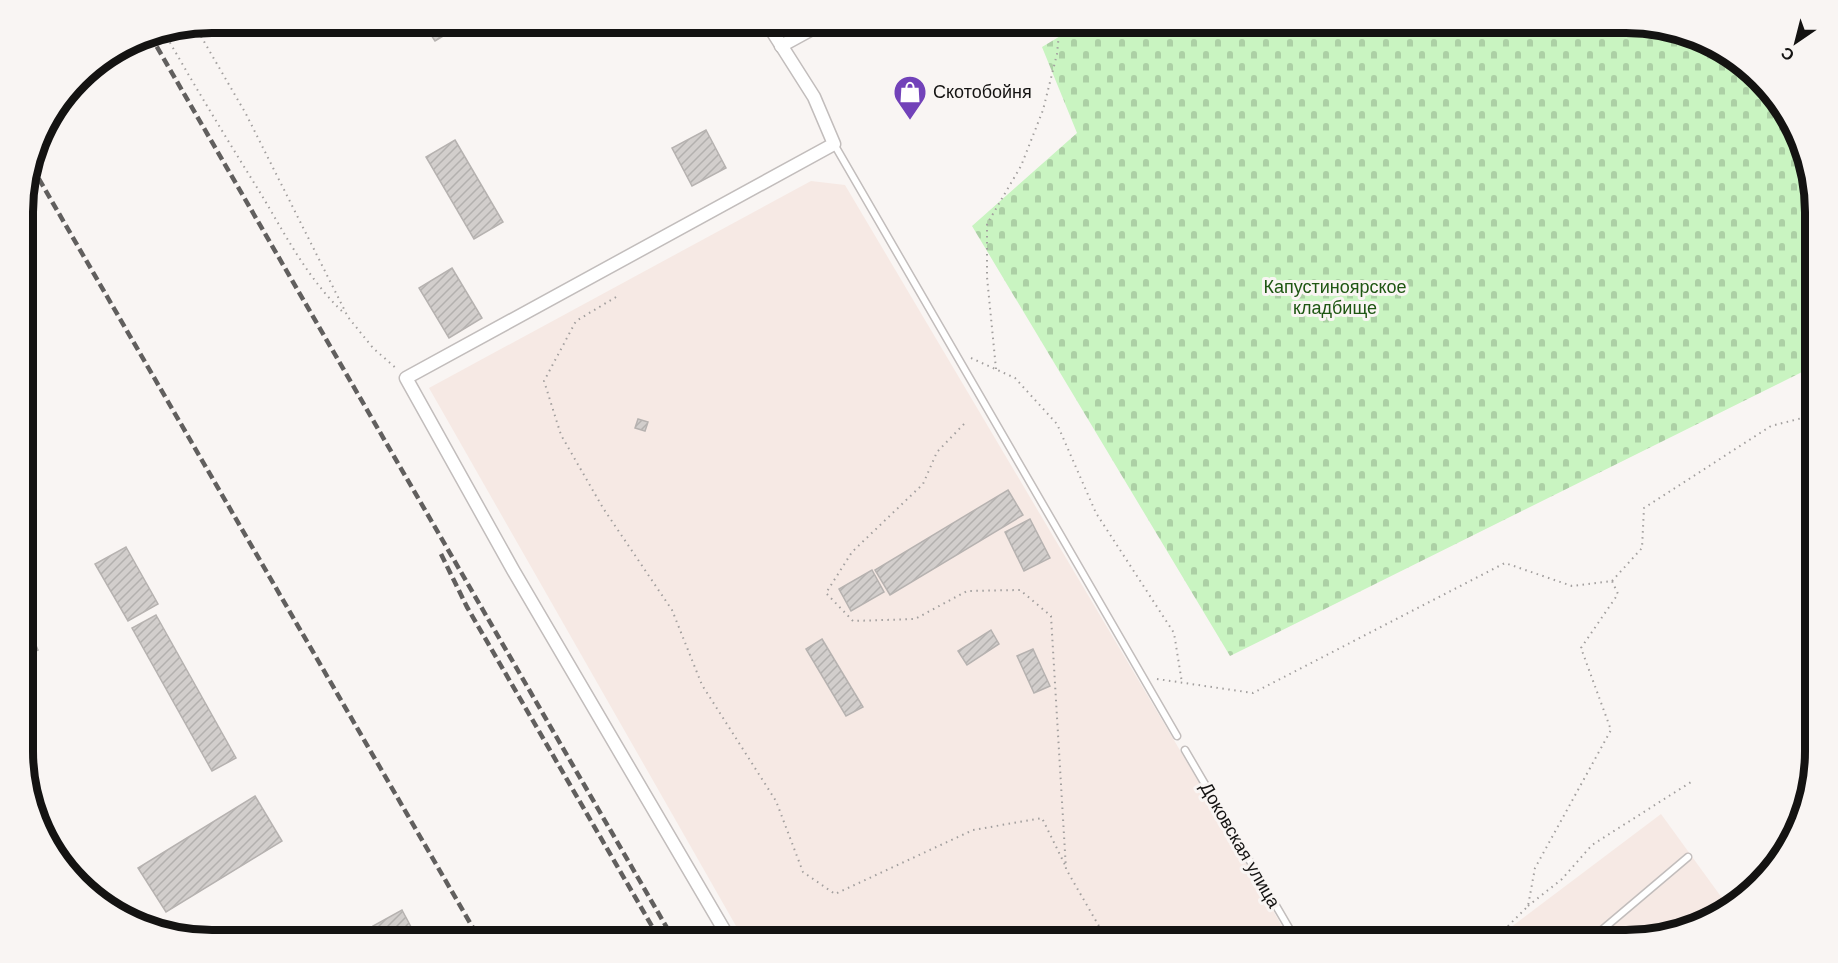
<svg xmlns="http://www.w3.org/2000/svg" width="1838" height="963" font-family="Helvetica,sans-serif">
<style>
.built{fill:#f6e9e4}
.cemetery{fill:url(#cemetery-stones)}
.building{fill:url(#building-hatch);stroke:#b6b2b0;stroke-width:1.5}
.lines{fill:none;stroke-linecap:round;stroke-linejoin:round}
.service-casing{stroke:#c2bdbc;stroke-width:9}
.minor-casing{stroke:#c2bdbc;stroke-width:15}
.path{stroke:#a29f9e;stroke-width:2;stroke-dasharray:1.5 4.5;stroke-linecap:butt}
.service{stroke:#fff;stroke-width:6}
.minor{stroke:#fff;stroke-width:12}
.rail{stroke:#615f5e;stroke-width:4.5;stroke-dasharray:9 4.5;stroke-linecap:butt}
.labels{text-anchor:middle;stroke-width:6;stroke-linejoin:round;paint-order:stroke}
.poi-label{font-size:18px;fill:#141312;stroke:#f9f5f3;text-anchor:start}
.park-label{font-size:18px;fill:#1e5612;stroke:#f9f5f3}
.street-label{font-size:18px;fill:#141312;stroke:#f9f5f3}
.rim{fill:none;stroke:#141312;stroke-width:8}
</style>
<defs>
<pattern id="cemetery-stones" width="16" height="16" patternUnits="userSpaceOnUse" patternTransform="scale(1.5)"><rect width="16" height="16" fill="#c9f4c1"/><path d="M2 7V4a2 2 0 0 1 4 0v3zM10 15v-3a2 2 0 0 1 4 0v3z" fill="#acd0a5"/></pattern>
<pattern id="building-hatch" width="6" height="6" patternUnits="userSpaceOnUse" patternTransform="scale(1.5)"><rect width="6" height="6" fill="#d2cecc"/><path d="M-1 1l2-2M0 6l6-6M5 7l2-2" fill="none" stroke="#b3b0ae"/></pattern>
</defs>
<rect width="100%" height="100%" fill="#f9f5f3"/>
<g class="built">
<path d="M811 181 845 185 1197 779 1290 940H744L429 388Z"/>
<path d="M1661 814 1730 909 1638 940H1494Z"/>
</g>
<path class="cemetery" d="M1082 23H1626L1710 42 1783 107 1814 188V366L1230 656 972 226 1077 133 1042 47Z"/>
<g class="building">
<path d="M423 23H458L460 26 435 41Z"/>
<path d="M706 130 726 168 692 186 672 148Z"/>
<path d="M455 140 503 222 474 239 426 157Z"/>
<path d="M452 268 482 318 449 338 419 288Z"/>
<path d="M638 419 648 422 645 431 635 428Z"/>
<path d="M1008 490 1023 515 890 595 875 570Z"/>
<path d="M1030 519 1050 558 1024 571 1005 532Z"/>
<path d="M126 547 158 604 128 621 95 564Z"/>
<path d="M872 570 884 592 851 611 839 589Z"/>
<path d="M156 615 236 758 212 771 132 628Z"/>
<path d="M24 618 38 650 24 656Z"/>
<path d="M991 630 999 644 967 665 958 651Z"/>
<path d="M822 639 863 707 846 716 806 649Z"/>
<path d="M1033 649 1050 686 1034 693 1017 656Z"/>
<path d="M255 796 282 841 166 912 138 868Z"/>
<path d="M402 910 418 940H381L373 926Z"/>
</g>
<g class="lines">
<g class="service-casing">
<g id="service">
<path d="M834 144 1177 736"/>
<path d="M1185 750 1296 940"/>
<path d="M1590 940 1688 857"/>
</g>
</g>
<g class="minor-casing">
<g id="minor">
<path d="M781 46 823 23"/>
<path d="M730 940 513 570 406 378 834 144 814 97 767 23"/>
</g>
</g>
<g class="path">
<path d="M195 26 246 114 348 317 373 348 398 370"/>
<path d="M164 32C195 87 228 141 261 194 286 236 309 281 345 314"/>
<path d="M616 297 576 321 544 381 561 435 603 508 672 610 702 685 776 801 803 872 835 894 973 830 1042 818 1066 867"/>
<path d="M971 358 1015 378 1057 424 1096 513 1174 633 1182 683"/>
<path d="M996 369 987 277V224L1021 166 1043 110 1057 54 1060 23"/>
<path d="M964 424 937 452 923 484 852 552 826 593 853 621 915 619 967 591 1020 590 1051 616 1066 869 1107 940"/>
<path d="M1612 581 1642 548 1644 508 1771 426 1806 417 1815 413"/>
<path d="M1157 679 1253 693 1505 563 1572 586 1612 581 1618 594 1581 648 1611 730 1535 868 1528 906 1494 940"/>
<path d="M1528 906 1562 879 1592 845 1691 782"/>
</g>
<use href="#service" class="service"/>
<use href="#minor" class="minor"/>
<g class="rail">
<path d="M150 35 674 940"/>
<path d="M32 167 480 940"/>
<path d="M441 554 467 607 660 940"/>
</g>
</g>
<defs>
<g id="shop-pin" transform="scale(1.725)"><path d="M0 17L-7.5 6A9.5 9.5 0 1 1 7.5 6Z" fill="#7242b9" stroke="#f9f5f3"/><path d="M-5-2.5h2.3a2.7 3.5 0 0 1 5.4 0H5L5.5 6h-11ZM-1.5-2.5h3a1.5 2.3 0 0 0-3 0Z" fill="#fff"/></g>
</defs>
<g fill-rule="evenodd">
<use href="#shop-pin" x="910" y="92"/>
</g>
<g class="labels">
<g class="poi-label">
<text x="933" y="98">Скотобойня</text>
</g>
<g class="park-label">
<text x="1335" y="293">Капустиноярское<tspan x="1335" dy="21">кладбище</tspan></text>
</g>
<g class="street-label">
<text transform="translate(1240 845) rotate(60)" y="6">Доковская улица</text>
</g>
</g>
<path d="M0 0H1838V963H0ZM212 33H1626A179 179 0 0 1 1805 212V751A179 179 0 0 1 1626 930H212A179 179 0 0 1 33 751V212A179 179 0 0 1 212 33Z" fill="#f9f5f3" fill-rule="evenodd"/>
<path class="rim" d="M212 33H1626A179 179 0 0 1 1805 212V751A179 179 0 0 1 1626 930H212A179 179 0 0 1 33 751V212A179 179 0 0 1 212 33Z"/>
<g transform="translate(1796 42) rotate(215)" stroke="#f9f5f3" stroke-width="4.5" paint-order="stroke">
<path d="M0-4.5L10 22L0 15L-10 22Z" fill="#141312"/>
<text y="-9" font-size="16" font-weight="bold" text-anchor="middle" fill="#141312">С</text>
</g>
</svg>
